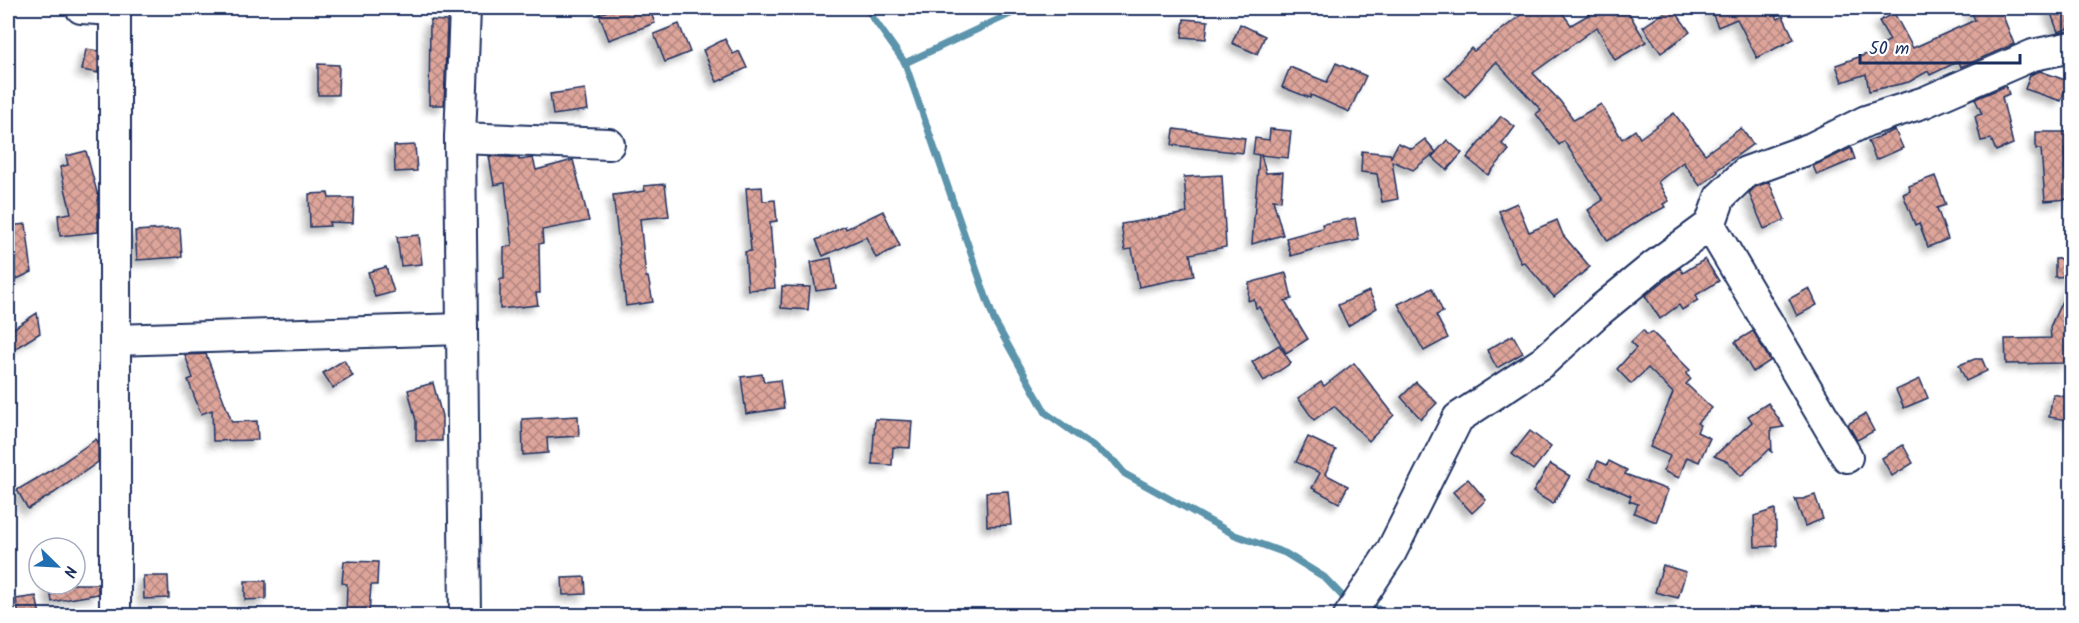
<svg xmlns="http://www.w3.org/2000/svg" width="2079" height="623" font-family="Kalam,sans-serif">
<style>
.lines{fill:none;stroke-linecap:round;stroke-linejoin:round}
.stream{stroke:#5c94ac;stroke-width:7}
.building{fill:url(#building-cross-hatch);stroke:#1b2f5e;stroke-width:1.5;filter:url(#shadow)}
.minor-casing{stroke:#1b2f5e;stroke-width:34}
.minor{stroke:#fff;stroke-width:30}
</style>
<defs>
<pattern id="building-cross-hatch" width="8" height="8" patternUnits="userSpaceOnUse" patternTransform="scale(1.5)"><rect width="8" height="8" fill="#dda49a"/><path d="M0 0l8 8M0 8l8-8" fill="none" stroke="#b28681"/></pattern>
<filter id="shadow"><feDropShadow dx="-5.5" dy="5.5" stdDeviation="3" flood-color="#0004"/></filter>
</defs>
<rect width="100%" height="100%" fill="#fff"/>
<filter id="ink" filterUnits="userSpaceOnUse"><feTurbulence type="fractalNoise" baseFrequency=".0167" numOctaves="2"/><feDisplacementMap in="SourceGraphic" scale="12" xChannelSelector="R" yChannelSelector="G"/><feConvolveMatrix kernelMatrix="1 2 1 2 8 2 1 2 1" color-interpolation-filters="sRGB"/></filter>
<g filter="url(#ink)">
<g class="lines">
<g class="stream">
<path d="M866 8 905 63 994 320 1046 413 1115 462 1125 474 1235 535 1285 553 1324 577 1348 602"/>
<path d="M905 63 1023 8"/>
<path d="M1364 606 1378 609 1382 616"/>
</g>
</g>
<g class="building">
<path d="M617 8H649L655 23 609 40 599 14Z"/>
<path d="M1530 8H1559L1571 25 1600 8H1626L1646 42 1615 60 1597 27 1533 73 1560 101 1574 120 1601 104 1622 139 1635 130 1640 138 1674 113 1705 154 1741 128 1753 144 1717 170 1718 172 1700 186 1683 162 1658 182 1669 201 1663 204 1665 207 1648 216V215L1608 241 1588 210 1603 200 1564 141 1559 145 1536 114 1541 110 1496 62 1465 97 1445 78 1471 48 1474 51Z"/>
<path d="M1671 8H1673L1690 32 1661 53 1643 27Z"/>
<path d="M1710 8H1772L1778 19 1783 16 1794 39 1757 58 1737 19 1718 27Z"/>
<path d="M1970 8H2000L2014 44 1961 67 1959 61 1930 75 1928 71 1909 82 1869 91 1866 74 1842 82 1836 65 1884 48 1882 45 1890 40 1879 21 1894 13 1913 48 1975 20Z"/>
<path d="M2049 8H2072V27L2058 32Z"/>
<path d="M1184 19 1208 21 1206 39 1182 37Z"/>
<path d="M430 20 447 21 444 105H429Z"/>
<path d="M679 24 690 52 665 62 654 34Z"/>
<path d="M1240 24 1265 36 1257 54 1232 43Z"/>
<path d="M725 39 733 54 739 51 747 68 717 82 703 50Z"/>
<path d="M86 49 98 51V73L82 70Z"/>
<path d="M1336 63 1366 76 1349 112 1311 95 1310 98 1282 87 1290 67 1327 82Z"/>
<path d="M318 64 339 65 338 95H318Z"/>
<path d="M2040 71 2068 81 2061 101 2025 89 2030 75Z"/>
<path d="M2006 86 2009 94 2002 97 2013 144 1996 151 1991 139 1981 141 1975 116 1982 114 1975 99Z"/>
<path d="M585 89 588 110 553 115 550 94Z"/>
<path d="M1501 116 1515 127 1502 144 1509 150 1488 175 1467 158Z"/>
<path d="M1174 129 1245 138 1243 153 1172 145Z"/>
<path d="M1270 129 1291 131 1288 158 1261 155 1266 173 1283 172 1281 201 1273 200 1283 235 1252 244 1259 155 1253 154 1255 138 1269 140Z"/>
<path d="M1895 130 1903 148 1876 160 1868 141Z"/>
<path d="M2036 132H2072V148H2064L2068 199 2045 201 2041 149H2036Z"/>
<path d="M1425 139 1436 152 1413 170 1392 161 1398 199 1382 202 1377 174 1361 172 1362 151 1390 154 1391 157 1398 143 1412 149Z"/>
<path d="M1447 140 1462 153 1447 170 1432 157Z"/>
<path d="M415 145 417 171 395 172 394 146Z"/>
<path d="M1851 148 1855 159 1817 175 1813 166Z"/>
<path d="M86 151 98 196V232L60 236 58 215 71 213 60 167 68 165 66 156Z"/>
<path d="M489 156 519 158V160L533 158 536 170 573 160 589 221 542 230 543 243 539 244 540 293H536L538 305 500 309V279H504V247L512 246 505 183 494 185Z"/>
<path d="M1222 175 1226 247 1190 254 1194 276 1139 287 1132 249 1125 250 1121 224 1187 213 1184 177Z"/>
<path d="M1935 176 1946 205 1937 208 1948 239 1928 247 1919 223 1915 225 1903 194 1910 191 1909 186Z"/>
<path d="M1769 182 1785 220 1764 229 1749 193 1755 187Z"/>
<path d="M665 184 669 216 640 219 646 277H648L653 302 626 306 613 195 645 191 644 186Z"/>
<path d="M762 187 763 201 775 200 777 221 770 222 775 288 748 290 745 252 751 251 746 188Z"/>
<path d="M328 193 329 198H354L353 223 329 222 330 226 310 227 309 194Z"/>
<path d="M1517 203 1529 232 1557 220 1563 235 1590 267 1554 297 1524 262 1521 263 1499 211Z"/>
<path d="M883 211 900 246 876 258 866 237 823 256 816 240 845 226 846 229Z"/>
<path d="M1355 218 1359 240 1321 247 1291 256 1286 238 1323 228 1322 224Z"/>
<path d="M26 224 32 272 8 283V226Z"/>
<path d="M180 228 182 257 137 260 135 231Z"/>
<path d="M419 235 422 264 401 266 397 237Z"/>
<path d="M831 258 836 288 816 291 811 262Z"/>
<path d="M2072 258V276L2055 277V259Z"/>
<path d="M1705 259 1719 281 1696 295 1698 300 1682 310 1679 305 1660 319 1645 296 1680 268 1683 273Z"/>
<path d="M386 267 394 292 375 297 368 272Z"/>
<path d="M1286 273 1292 299 1285 301 1308 339 1286 353 1259 307 1256 308 1254 299 1248 301 1249 283Z"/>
<path d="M2072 279V359H2065V363L2006 364 2005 339 2051 338 2050 327Z"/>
<path d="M782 286 810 287 808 310 781 308Z"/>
<path d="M1432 288 1443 312 1436 315 1448 338 1424 351 1398 304Z"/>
<path d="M1809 288 1817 305 1797 316 1789 299Z"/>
<path d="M1369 291 1377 308 1348 326 1338 305Z"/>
<path d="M37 313 40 333 8 353V332Z"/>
<path d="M1643 330 1647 335 1652 332 1690 370 1686 374 1691 379 1686 384 1712 408 1697 423 1700 425 1697 432 1710 438 1699 462 1687 457 1679 478 1663 471 1670 456 1650 447 1673 393 1648 368 1631 384 1617 369 1636 348 1631 342Z"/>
<path d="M1753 331 1770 361 1753 372 1735 342Z"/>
<path d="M1513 335 1523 353 1497 368 1487 350Z"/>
<path d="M1279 345 1291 363 1264 381 1252 362Z"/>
<path d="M206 354 232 422 257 421 258 440 213 441 212 410 201 414 188 380 193 378 185 355Z"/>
<path d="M1975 359H1982L1987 371 1966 381 1959 365Z"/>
<path d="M344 360 353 376 333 388 323 373Z"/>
<path d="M1354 363 1394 415 1369 441 1334 406 1314 420 1298 398 1321 382 1324 386Z"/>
<path d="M762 374 764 382 780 380 784 408 746 414 741 377Z"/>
<path d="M1920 379 1928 398 1904 408 1896 390Z"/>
<path d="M1416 382 1437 403 1421 419 1401 397Z"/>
<path d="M433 383 442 416V441H416V421L408 390Z"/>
<path d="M2053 394 2071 398 2067 420 2049 417Z"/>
<path d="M1768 403 1784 427 1771 429 1772 453 1770 449 1741 476 1728 462 1714 456 1752 422 1748 416Z"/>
<path d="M1865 414 1874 431 1857 440 1848 424Z"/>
<path d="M578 416 579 436 547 438 548 453 523 455 522 419Z"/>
<path d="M875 419 912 421 910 448 893 447 892 465 872 464Z"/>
<path d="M1530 431 1551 447 1533 470 1512 454Z"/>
<path d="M1308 437 1336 450 1325 474 1348 486 1339 503 1312 488 1320 473 1296 462Z"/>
<path d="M96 439 98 442V462L54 493 28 509 17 490 56 467Z"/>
<path d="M1903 445 1913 463 1892 476 1882 458Z"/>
<path d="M1598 461 1607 465 1609 461 1627 470 1625 474 1668 490 1656 522 1634 513 1638 504 1629 501 1631 496 1590 478Z"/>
<path d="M1550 464 1570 476 1553 504 1533 492Z"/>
<path d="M1468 479 1486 500 1472 513 1453 492Z"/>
<path d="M1008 491 1011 525 987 526 986 492Z"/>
<path d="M1815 495 1823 519 1805 526 1795 499H1803Z"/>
<path d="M1775 509 1777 546 1755 547 1754 516Z"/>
<path d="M344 561 378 562 377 585H371L369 615H346L347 584 342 583Z"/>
<path d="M1663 565 1686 572 1678 598 1655 592Z"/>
<path d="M143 576H168L169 598 144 599Z"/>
<path d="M585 577 586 594 563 595 562 578Z"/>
<path d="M245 581H266V599L245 600Z"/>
<path d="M49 584H98V594L52 602Z"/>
<path d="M36 596 40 615H19L16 599Z"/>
</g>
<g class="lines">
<g class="minor-casing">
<g id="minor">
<path d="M81 8 115 10"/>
<path d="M115 8V616"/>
<path d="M460 138 609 144"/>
<path d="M1710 225 1847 457"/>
<path d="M115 340 462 329"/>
<path d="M465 616 460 138 465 8"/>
<path d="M1349 616 1391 552 1458 418 1543 362 1598 312 1654 266 1710 225 1720 197 1746 172 1812 148 1866 121 1925 102 2033 55 2072 47"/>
</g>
</g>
<use href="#minor" class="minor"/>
</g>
</g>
<rect width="2079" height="623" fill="none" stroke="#fff" stroke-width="30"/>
<rect x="15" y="15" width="2049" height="593" fill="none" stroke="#1b2f5e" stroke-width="2" filter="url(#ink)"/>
<g transform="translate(57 566) rotate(114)"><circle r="28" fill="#ffffff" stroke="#a4acbf" stroke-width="1.5"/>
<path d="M0-4.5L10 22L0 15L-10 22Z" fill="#1f6fb2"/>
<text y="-9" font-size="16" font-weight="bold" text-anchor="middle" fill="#1b2f5e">N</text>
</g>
<path d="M1860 54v9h160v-9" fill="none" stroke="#1b2f5e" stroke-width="3"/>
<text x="1869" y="54" font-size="18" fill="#1b2f5e" stroke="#ffffff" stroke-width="4.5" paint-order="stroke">50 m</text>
</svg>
